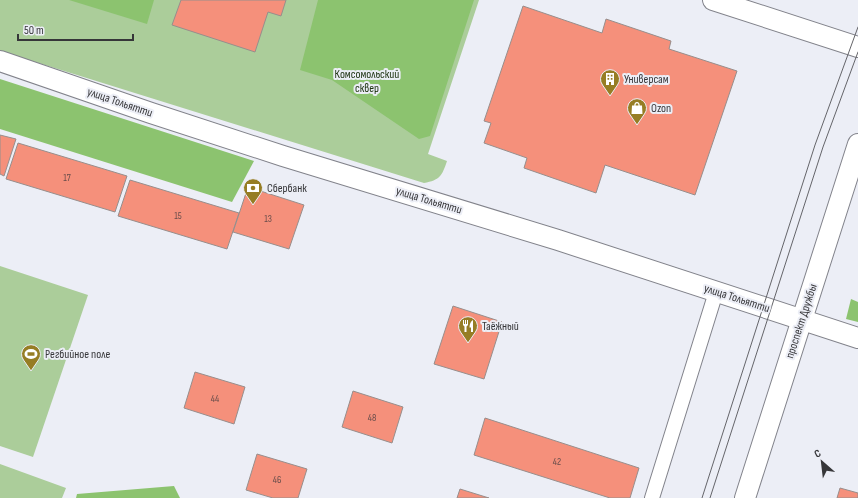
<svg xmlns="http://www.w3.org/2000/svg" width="858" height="498" font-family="'Sofia Sans Condensed',sans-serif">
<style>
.green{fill:#abcd9a}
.forest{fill:#8cc36f}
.building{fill:#f5907b;stroke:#978e8c}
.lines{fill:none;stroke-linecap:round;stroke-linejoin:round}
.street-casing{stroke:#82838b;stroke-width:16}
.secondary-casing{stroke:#82838b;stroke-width:22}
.street{stroke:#fff;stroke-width:14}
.secondary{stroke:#fff;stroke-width:20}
.tram{stroke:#646469;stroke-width:1}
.labels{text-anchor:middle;stroke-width:4;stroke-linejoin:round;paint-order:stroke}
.number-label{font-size:10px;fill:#664c4a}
.park-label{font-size:12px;fill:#1b310e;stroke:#eceef6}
.poi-label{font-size:12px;fill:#363639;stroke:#eceef6;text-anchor:start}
.street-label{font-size:12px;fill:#363639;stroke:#eceef6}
</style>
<rect width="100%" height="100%" fill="#eceef6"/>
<g class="green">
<path d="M0 0H479L428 154 447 161C442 176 440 180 424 183L0 51Z"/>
<path d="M0 266 88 295 33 457 0 446Z"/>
<path d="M0 464 66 488 62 498H0Z"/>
</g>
<g class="forest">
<path d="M69 0H154L147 24Z"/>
<path d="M318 0H474L430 136 419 139 332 80 300 70Z"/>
<path d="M0 79 254 161 232 202 0 129Z"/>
<path d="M851 299 858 302V322L846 319Z"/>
<path d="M174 486 180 498H76L77 494Z"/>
</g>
<g class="building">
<path d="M181 0H286L281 16 268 12 255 52 172 25Z"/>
<path d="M523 6 602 33 606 19 671 41 669 49 737 71 695 195 605 165 596 193 524 168 527 158 484 143 491 123 484 121Z"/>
<path d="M0 135 16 139 4 176 0 174Z"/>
<path d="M18 143 127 176 115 212 6 179Z"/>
<path d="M130 180 239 213 227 249 118 216Z"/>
<path d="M248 187 304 205 289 249 233 232Z"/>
<path d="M453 306 502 322 484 379 434 364Z"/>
<path d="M195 372 245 387 234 424 184 408Z"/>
<path d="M353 391 403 407 392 443 342 427Z"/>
<path d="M485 418 639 468 630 498H610L474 455Z"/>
<path d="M257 454 307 469 298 498H273L246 490Z"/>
<path d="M840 488 858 493V498H837Z"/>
<path d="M460 489 489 498H457Z"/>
</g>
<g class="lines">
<g class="street-casing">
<path id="street" d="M652 498 716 292"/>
</g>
<g class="secondary-casing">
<g id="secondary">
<path d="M713 0 858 47"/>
<path d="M0 61 151 113 283 156 558 240 858 338"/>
<path d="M745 498 858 144"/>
</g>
</g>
<use href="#street" class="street"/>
<use href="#secondary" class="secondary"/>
<g class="tram">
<path d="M702 498 815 145 858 27"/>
<path d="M710 498 823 147 858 52"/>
</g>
</g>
<defs>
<g id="building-pin" transform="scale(1)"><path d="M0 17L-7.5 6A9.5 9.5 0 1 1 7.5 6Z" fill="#967d24" stroke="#eceef6"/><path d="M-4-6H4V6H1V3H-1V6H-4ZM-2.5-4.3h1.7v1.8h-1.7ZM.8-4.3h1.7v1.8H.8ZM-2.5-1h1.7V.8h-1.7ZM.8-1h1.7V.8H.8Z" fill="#fff"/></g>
<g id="shop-pin" transform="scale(1)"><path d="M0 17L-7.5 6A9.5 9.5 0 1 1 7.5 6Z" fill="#967d24" stroke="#eceef6"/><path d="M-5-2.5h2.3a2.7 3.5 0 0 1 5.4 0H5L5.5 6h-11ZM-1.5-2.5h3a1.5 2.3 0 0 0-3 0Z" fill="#fff"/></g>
<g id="bank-pin" transform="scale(1)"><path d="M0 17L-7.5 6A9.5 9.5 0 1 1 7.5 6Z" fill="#967d24" stroke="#eceef6"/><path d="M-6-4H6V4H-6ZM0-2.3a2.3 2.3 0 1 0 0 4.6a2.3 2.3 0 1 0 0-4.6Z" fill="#fff"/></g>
<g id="restaurant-pin" transform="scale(1)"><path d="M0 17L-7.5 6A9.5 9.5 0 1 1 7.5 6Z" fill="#967d24" stroke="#eceef6"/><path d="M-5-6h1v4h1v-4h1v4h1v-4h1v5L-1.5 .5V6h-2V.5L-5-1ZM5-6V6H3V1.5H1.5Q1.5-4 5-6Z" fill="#fff"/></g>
<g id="stadium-pin" transform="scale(1)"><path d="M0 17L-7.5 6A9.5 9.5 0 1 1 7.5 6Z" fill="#967d24" stroke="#eceef6"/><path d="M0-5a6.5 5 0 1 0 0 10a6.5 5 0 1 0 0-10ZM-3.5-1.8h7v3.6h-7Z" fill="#fff"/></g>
</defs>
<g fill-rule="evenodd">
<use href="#building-pin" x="610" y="79"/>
<use href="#shop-pin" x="637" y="108"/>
<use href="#bank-pin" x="253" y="188"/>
<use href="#restaurant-pin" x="468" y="326"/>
<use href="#stadium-pin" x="31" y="354"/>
</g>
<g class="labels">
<g class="number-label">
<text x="67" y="181">17</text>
<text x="178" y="219">15</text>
<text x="268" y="222">13</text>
<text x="215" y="402">44</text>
<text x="372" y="421">48</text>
<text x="557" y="465">42</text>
<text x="277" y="483">46</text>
</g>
<g class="park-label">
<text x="367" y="78">Комсомольский<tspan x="367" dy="14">сквер</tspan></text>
</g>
<g class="poi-label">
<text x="624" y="83">Универсам</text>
<text x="651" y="112">Ozon</text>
<text x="267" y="192">Сбербанк</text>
<text x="482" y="330">Таёжный</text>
<text x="45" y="358">Регбийное поле</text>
</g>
<g class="street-label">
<text transform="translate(120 102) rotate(19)" y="4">улица Тольятти</text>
<text transform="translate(429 200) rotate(17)" y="4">улица Тольятти</text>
<text transform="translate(737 298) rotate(18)" y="4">улица Тольятти</text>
<text transform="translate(801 321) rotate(-72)" y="4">проспект Дружбы</text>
</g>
</g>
<g transform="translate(822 462) rotate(332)" stroke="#eceef6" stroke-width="3" paint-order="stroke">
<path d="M0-3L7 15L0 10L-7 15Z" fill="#363639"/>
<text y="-6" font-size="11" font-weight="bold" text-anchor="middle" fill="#363639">С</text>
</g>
<path d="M18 34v6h115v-6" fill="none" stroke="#363639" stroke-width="2"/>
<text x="24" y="34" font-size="12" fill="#363639" stroke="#eceef6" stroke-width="3" paint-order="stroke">50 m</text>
</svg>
